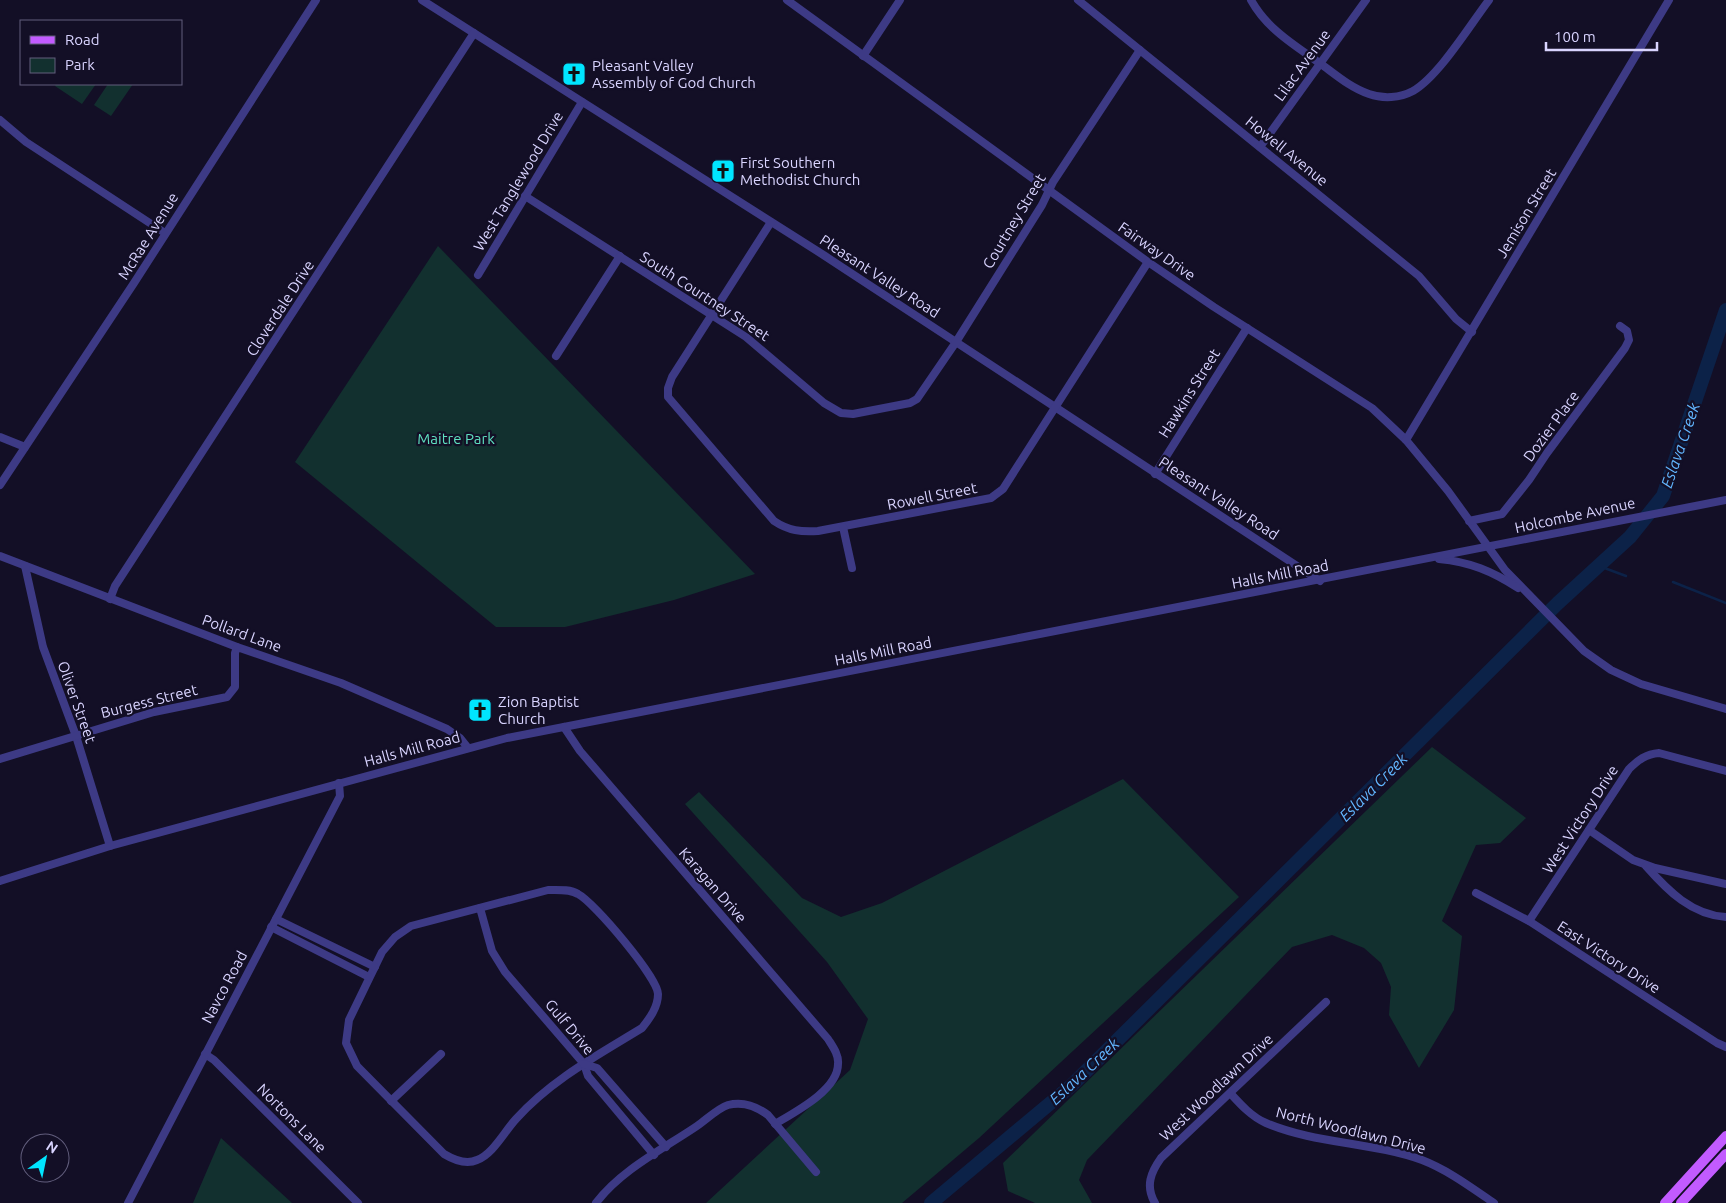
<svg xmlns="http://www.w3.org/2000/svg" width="1726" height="1203" viewBox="0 0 1726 1203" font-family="Ubuntu,sans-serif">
<rect width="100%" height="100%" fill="#130f26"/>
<!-- green -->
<g fill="#12302f">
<path d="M56,84H96L82,104L55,86Z"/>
<path d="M108,84H133L111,116L94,105Z"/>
<path d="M438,246L755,574L674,600L565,627H496L295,462Z"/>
<path d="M1432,747L1526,818L1500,843L1476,845L1442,921L1462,936L1454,1010L1419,1068L1389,1015L1391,987L1381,963L1364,948L1332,935L1292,947L1087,1160L1079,1180L1092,1203H1035L1008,1191L1003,1163Z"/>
<path d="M1123,779L1239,897L979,1138L902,1203H706L850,1070L868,1019L827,962L685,804L699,792L802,898L841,917L882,903Z"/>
<path d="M221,1138L292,1203H193Z"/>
</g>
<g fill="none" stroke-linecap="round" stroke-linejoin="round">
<!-- stream -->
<g stroke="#0c2248" stroke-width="2.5">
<path d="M1599,566L1626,576"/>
<path d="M1673,582L1726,603"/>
</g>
<!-- river -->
<path stroke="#0c2248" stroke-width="14" d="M931,1203L1072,1085L1558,603L1630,537L1663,496L1726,310"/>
<!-- minor -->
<g stroke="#3d3a85" stroke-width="8">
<path d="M422,0L825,256L1320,581"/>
<path d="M787,0L1148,262L1214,307L1372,408L1406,440L1448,491L1505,570L1584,651L1611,670L1641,684L1726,709"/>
<path d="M1078,0L1419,276L1456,319L1472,332"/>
<path d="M1251,0C1267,29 1294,45 1321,64C1336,75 1351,88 1369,94C1383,99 1400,98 1413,91C1439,76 1470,25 1489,0"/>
<path d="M863,56L900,0"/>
<path d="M0,120L26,142L165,233"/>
<path d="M1260,147L1366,0"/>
<path d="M525,196L746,337L824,403L841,413L853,414L910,403L917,399L956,342L1042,205L1053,182L1140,50"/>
<path d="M771,222L672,377L668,388V397L774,521C789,531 801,532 818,531L991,498L1003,489L1148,262"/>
<path d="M478,275L582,102"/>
<path d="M556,356L620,256"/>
<path d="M0,437L25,447"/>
<path d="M1406,440L1669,0"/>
<path d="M1155,474L1247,328"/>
<path d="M0,485L134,283L316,0"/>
<path d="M1469,521L1502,514L1529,480L1547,453L1625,348L1629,340L1627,331L1620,326"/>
<path d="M843,527L852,568"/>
<path d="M0,556L237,647L341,683L447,729L460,738L468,748"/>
<path d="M1439,559C1470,562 1492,571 1518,588"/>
<path d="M25,566L43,647L76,736L110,846"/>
<path d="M110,599L115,586L474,33"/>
<path d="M564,727L580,751L828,1039C833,1047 839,1055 838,1064C838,1090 795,1112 775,1124"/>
<path d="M0,759L154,712L227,697L235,687V653L237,647"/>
<path d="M1589,830L1633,860L1655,868L1726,884"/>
<path d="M1646,866C1668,891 1692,915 1726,917"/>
<path d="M0,881L110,846L507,738L1726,500"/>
<path d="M548,890C558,890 570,889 578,894C594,902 658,978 658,994C658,1007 650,1018 642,1028C598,1055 551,1080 516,1119C504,1132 493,1154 477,1160C466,1165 454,1160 444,1154L357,1066L346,1043L349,1020L382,952L395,937L411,926Z"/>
<path d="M1476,893L1529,921L1717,1043L1726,1047"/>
<path d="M480,908L492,951L505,972L584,1064L588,1076L654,1155"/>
<path d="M276,919L375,967"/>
<path d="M1529,921L1629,769C1638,760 1646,754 1659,753L1726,771"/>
<path d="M271,927L369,977"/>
<path d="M205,1054L214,1060L358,1203"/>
<path d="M584,1064L597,1068L666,1147"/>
<path d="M1231,1094C1241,1105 1252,1117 1266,1123C1315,1144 1372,1142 1422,1160C1448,1170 1472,1188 1494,1203"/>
<path d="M391,1101L441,1054"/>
<path d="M128,1203L340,796L339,783"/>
<path d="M596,1203C621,1170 663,1149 697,1126C706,1120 718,1108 728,1105C743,1101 756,1106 768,1115L816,1172"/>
<path d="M1155,1203C1145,1186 1151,1172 1161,1158L1326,1002"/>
</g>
<!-- major -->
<g stroke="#c25bff" stroke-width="10">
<path d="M1665,1203L1726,1136"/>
<path d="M1681,1203L1726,1154"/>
</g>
</g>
<!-- icons -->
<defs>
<g id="church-square" transform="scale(1.25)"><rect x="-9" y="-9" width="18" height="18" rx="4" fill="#00e5ff" stroke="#130f26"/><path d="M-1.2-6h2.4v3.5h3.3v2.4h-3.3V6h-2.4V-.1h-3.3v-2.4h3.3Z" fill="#111"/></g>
</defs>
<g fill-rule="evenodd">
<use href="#church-square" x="574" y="74"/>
<use href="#church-square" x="723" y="171"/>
<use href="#church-square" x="480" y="710"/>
</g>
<g text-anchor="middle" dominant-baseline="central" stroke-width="4.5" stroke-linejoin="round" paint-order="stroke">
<!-- poi labels -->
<g font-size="15" fill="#d9d4ff" stroke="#130f26" text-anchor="start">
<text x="592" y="65">Pleasant Valley<tspan x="592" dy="17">Assembly of God Church</tspan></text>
<text x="740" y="162">First Southern<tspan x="740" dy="17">Methodist Church</tspan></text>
<text x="498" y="701">Zion Baptist<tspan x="498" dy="17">Church</tspan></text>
</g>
<!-- street labels -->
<g font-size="15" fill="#d9d4ff" stroke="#130f26">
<text transform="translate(1302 65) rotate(-54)">Lilac Avenue</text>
<text transform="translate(1287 151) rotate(39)">Howell Avenue</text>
<text transform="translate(518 181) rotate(-59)">West Tanglewood Drive</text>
<text transform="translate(1526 213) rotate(-59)">Jemison Street</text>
<text transform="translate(1014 221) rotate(-59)">Courtney Street</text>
<text transform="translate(148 236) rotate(-58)">McRae Avenue</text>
<text transform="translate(1157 251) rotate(35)">Fairway Drive</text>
<text transform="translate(880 276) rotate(33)">Pleasant Valley Road</text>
<text transform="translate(705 296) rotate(33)">South Courtney Street</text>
<text transform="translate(280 308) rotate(-57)">Cloverdale Drive</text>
<text transform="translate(1189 393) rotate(-58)">Hawkins Street</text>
<text transform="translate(1551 426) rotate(-54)">Dozier Place</text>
<text transform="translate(932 496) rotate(-11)">Rowell Street</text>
<text transform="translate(1219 498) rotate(33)">Pleasant Valley Road</text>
<text transform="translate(1575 515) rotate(-12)">Holcombe Avenue</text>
<text transform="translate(1280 574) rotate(-11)">Halls Mill Road</text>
<text transform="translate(242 633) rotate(20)">Pollard Lane</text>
<text transform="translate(883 651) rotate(-11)">Halls Mill Road</text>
<text transform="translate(149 701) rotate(-14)">Burgess Street</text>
<text transform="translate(77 702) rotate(70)">Oliver Street</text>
<text transform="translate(412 749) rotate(-15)">Halls Mill Road</text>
<text transform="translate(1580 819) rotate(-57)">West Victory Drive</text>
<text transform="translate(713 885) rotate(49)">Karagan Drive</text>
<text transform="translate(1609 957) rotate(33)">East Victory Drive</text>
<text transform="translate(224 987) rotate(-62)">Navco Road</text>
<text transform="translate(570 1027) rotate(50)">Gulf Drive</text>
<text transform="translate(1216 1087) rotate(-43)">West Woodlawn Drive</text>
<text transform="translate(292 1118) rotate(45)">Nortons Lane</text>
<text transform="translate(1351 1130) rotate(14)">North Woodlawn Drive</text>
</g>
<!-- park labels -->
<g font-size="15" fill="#5fe0c0" stroke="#130f26">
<text x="456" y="438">Maitre Park</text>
</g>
<!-- water labels -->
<g font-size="16" font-style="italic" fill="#62b6ff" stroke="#130f26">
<text transform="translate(1680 445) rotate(-71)">Eslava Creek</text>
<text transform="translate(1373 787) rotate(-45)">Eslava Creek</text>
<text transform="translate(1084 1071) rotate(-43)">Eslava Creek</text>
</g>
</g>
<!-- legend -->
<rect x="20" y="20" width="162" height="65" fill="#130f26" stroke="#625e7d"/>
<rect x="30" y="36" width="25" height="8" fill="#c25bff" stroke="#625e7d"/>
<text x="65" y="45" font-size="15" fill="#d9d4ff">Road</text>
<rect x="30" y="58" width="25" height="15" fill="#12302f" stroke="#625e7d"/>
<text x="65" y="70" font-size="15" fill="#d9d4ff">Park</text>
<!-- north arrow -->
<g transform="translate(45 1158) rotate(33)"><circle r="24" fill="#130f26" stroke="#625e7d"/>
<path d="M0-4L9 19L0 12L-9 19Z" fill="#00e5ff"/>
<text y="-8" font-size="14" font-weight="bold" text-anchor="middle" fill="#d9d4ff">N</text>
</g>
<!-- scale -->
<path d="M1546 42v8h111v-8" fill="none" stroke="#d9d4ff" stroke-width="2.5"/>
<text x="1554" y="42" font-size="15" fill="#d9d4ff" stroke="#130f26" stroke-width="4" paint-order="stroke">100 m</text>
</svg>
